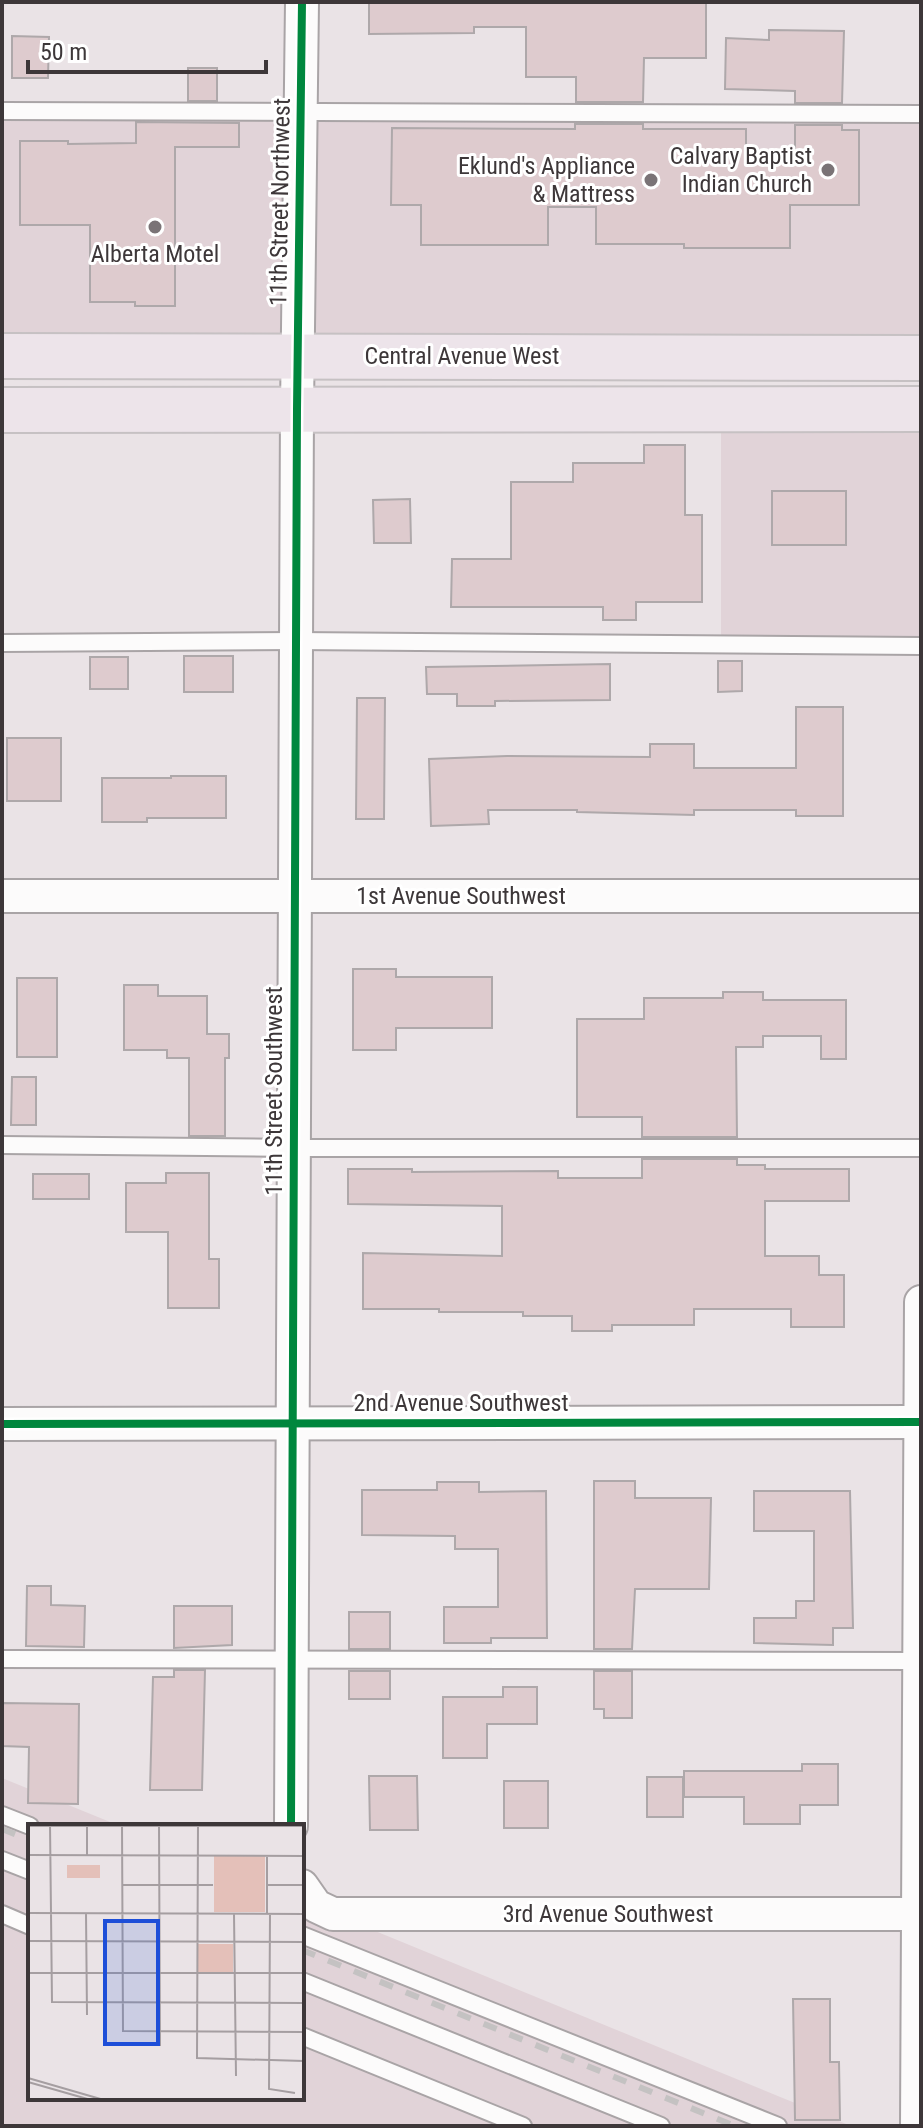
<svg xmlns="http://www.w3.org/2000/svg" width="923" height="2128" viewBox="0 0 923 2128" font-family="'Roboto Condensed',sans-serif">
<rect width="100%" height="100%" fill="#eae3e6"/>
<!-- built -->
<g fill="#e1d3d8">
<path d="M2,111L921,114V358L2,356Z"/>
<path d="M721,408L921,409V646L721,645Z"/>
<path d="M2,1778L120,1826H30V2098H302V1901L851,2126H2Z"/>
</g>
<!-- building -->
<g fill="#decbce" stroke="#aea8aa" stroke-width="2">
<path d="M369,2H706V58H644L643,102H576V77H526V27H474V33L369,34Z"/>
<path d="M769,30L844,31L842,103H795V91L725,89L726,38L769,40Z"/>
<path d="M12,36L49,37L48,78H12Z"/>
<rect x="188" y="68" width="29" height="33"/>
<path d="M136,122L239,123V147H175V306H135V302H90V225H20V141H68V144L136,143Z"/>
<path d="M575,124H643V129H746V150H795V125H842V130H859V205H790V248H684V244H596V207H548V245H421V205H391L392,128L575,129Z"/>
<path d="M644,445H685V515H702V602H636V620H603V607H451L452,559H511V482H573V463H644Z"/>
<rect x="772" y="491" width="74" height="54"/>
<path d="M410,499L411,543H374L373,500Z"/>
<rect x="184" y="656" width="49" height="36"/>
<rect x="90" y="657" width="38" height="32"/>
<path d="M718,661H742V691L718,692Z"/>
<path d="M610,664V700L495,701V706H457V694H427L426,667Z"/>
<path d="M357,698H385L384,819H356Z"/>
<path d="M796,707H843V816H796V810H694V815L577,812V810H488L489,824L431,826L429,759L507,756L650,757V744H694V768H796Z"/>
<rect x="7" y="738" width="54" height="63"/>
<path d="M171,776H226V818H147V822H102V778H171Z"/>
<path d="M353,969H396V977H492V1028H396V1050H353Z"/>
<rect x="17" y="978" width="40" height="79"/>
<path d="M124,985H158V996H207V1034H229V1058H225V1136H189V1058H167V1050H124Z"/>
<path d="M723,992H763V1000H846V1059H821V1036H763V1047H736L737,1137H642V1117H577V1019H644V998H723Z"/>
<path d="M12,1077H36V1125H11Z"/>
<path d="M642,1159H737V1165H765V1169H849V1201H765V1256H819V1275H844V1327H791V1309H694V1325H612V1331H572V1316H523V1312H439V1309H363V1253L502,1256V1206L348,1204V1169H412V1172L558,1171V1178H642Z"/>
<path d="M166,1173H209V1259H219V1308H168V1232H126V1183H166Z"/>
<rect x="33" y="1174" width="56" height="25"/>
<path d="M594,1481H635V1498H711L709,1589H635L632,1649H594Z"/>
<path d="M437,1482H479V1492L546,1491L547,1638H491V1643H444V1607H498V1549H455V1536L362,1535V1490H437Z"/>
<path d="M754,1491H850L853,1628H833V1645L754,1643V1618H796V1601H814V1531H754Z"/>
<path d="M27,1586H51V1605L85,1606L84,1647L26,1646Z"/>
<path d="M174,1606H232V1645L174,1648Z"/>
<rect x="349" y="1612" width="41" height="37"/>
<path d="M174,1670H205L202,1790H150L153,1677H174Z"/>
<rect x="349" y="1671" width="41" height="28"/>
<path d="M594,1671H632V1718H604V1709H594Z"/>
<path d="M503,1687H537V1724H487V1758H443V1697H503Z"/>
<path d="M2,1703L79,1704L78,1804L28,1803L29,1747L2,1746Z"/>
<path d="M802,1764H838V1805H800V1824H744V1797H684V1771H802Z"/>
<path d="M369,1776H417L418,1830H370Z"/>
<rect x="647" y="1777" width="36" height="40"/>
<rect x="504" y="1781" width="44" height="47"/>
<path d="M793,1999H830V2062H839L840,2120H795Z"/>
</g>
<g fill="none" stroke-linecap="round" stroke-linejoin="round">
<!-- lane casing -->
<g stroke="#a9a4a6" stroke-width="20">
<g id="lane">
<path d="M2,111L921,114"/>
<path d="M2,643L296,641L921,646"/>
<path d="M2,1145L294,1148H921"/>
<path d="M2,1659L921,1661"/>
<path d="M2,1815L30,1826"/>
<path d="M2,1860L30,1871"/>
<path d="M2,1914L30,1926"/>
<path d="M302,1935L778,2126"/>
<path d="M302,1981L661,2126"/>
<path d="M302,2036L523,2126"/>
</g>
</g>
<!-- street casing -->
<g stroke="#a9a4a6" stroke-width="36">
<g id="street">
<path d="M2,896H921"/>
<path d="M2,1424L921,1422"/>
<path d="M291,1826L297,409L302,2"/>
<path d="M302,1886L316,1906L333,1914H921"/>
<path d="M917,2126L921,1302"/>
</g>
</g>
<!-- highway casing -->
<g stroke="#c6c1c3" stroke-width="48">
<g id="highway">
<path d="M2,356L921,358"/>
<path d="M2,410L921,409"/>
</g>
</g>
<!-- lane -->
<use href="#lane" stroke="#fcfbfb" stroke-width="16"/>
<!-- street -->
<use href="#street" stroke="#fcfbfb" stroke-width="32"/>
<!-- highway -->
<use href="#highway" stroke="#ede4ea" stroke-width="44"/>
<!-- rail -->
<g stroke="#c4c2c2" stroke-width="6" stroke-dasharray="14 14" stroke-linecap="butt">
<path d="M2,1829L30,1840"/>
<path d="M302,1950L735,2126"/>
</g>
<!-- cycleway casing -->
<g stroke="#fff" stroke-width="13">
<g id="cycleway">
<path d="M2,1424L921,1422"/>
<path d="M291,1826L297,409L302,2"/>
</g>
</g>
<!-- cycleway -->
<use href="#cycleway" stroke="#00873e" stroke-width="8"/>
</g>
<!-- markers -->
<g fill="#7a7376" stroke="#fff" stroke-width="3">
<circle cx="828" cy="170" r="8"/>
<circle cx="651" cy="180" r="8"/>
<circle cx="155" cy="227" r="8"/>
</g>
<g text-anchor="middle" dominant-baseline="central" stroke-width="6" stroke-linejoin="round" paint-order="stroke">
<!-- poi labels -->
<g font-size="24" fill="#3d3739" stroke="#fff" text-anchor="end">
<text x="812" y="156">Calvary Baptist<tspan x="812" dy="28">Indian Church</tspan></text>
<text x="635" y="166">Eklund's Appliance<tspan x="635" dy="28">&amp; Mattress</tspan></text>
<text x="155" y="254" text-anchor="middle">Alberta Motel</text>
</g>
<!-- street labels -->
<g font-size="24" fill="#3d3739" stroke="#fff">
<text transform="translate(280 202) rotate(-89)">11th Street Northwest</text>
<text x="462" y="356">Central Avenue West</text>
<text x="461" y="896">1st Avenue Southwest</text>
<text transform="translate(274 1091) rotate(-90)">11th Street Southwest</text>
<text x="461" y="1403">2nd Avenue Southwest</text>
<text x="608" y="1914">3rd Avenue Southwest</text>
</g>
</g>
<!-- overview -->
<g transform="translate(28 1824)">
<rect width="276" height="276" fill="#eae3e6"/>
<path d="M186,32H237V88H186ZM39,41H72V54H39ZM170,120H205V149L170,148Z" fill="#e4c0b9"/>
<path fill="none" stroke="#a59ea1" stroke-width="2" d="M22,0L24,178L276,179M94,0L95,207L276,208M170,0L169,234L276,237M131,1L132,222M0,2H276M0,31L276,32M59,31V0M239,31V90M94,61H185M239,61H276M0,89L276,90M58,89L59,191M206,90L208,252M242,90L241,265L267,269M0,117L276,118M0,149H276M0,254L76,276M0,258L63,276"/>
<path fill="#1d4ed8" fill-opacity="0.15" stroke="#1d4ed8" stroke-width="4" d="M77,97H130V220H77Z"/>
<rect width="276" height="276" fill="none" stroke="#3d3739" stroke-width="4"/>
</g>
<!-- border -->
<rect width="923" height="2128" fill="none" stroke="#3d3739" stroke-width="8"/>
<!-- scale -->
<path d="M28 60v12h238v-12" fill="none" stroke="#3d3739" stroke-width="4"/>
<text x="40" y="60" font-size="24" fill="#3d3739" stroke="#ffffff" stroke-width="6" paint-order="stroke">50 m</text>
</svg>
